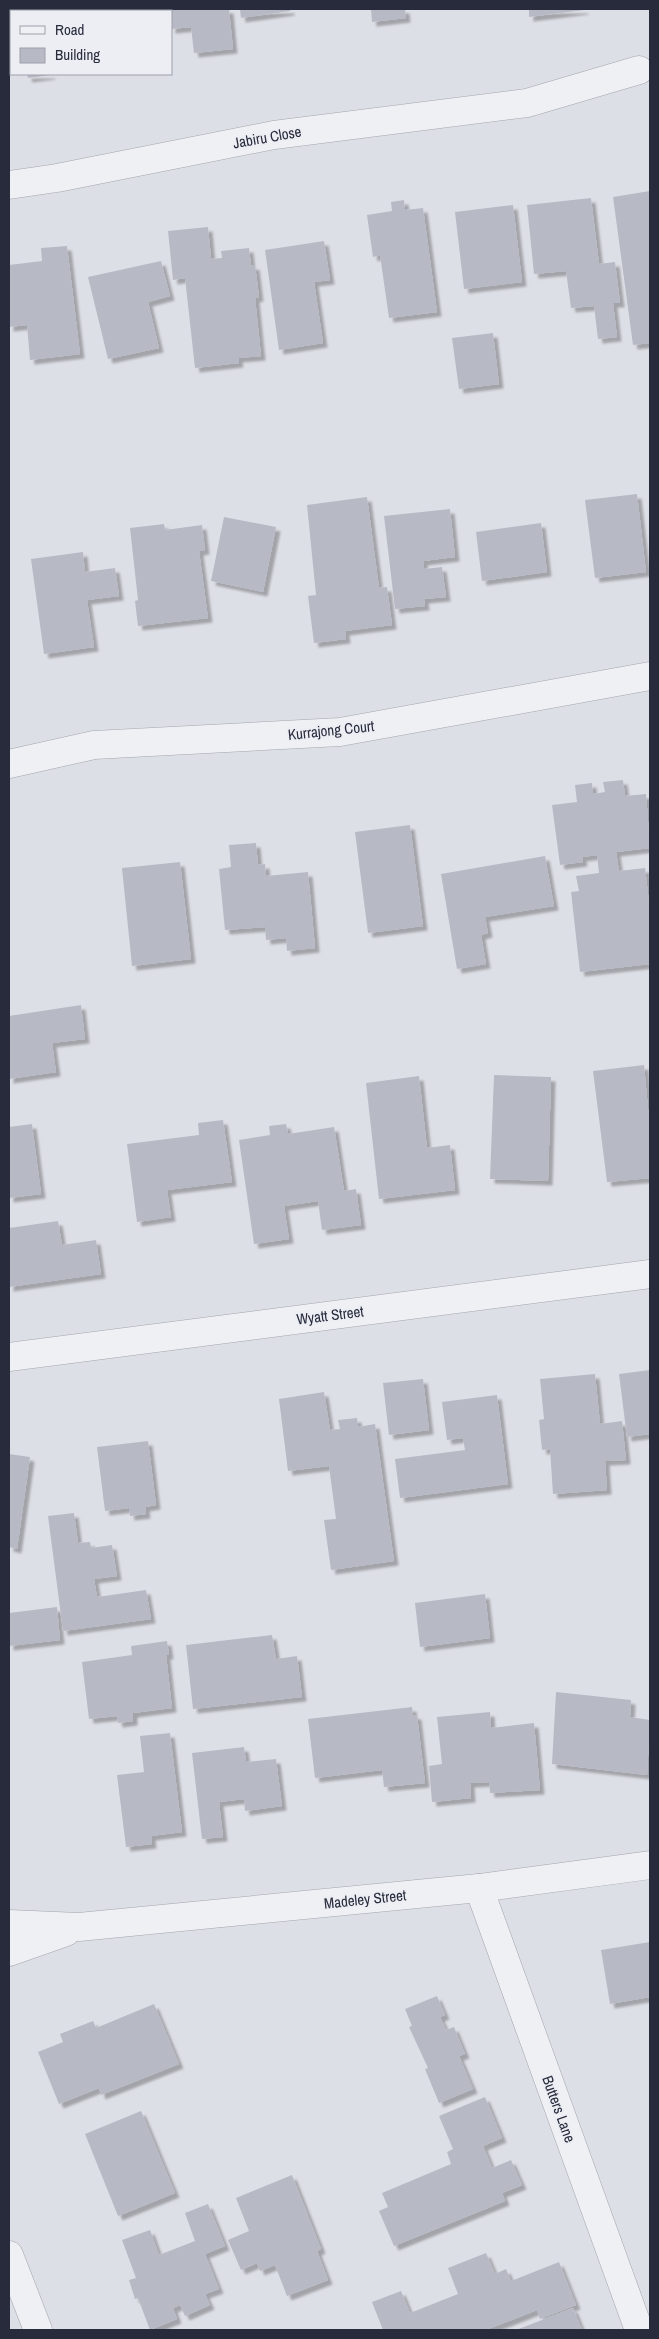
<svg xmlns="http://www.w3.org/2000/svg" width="659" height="2339" viewBox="0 0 659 2339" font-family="'Archivo Narrow',sans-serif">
<defs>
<filter id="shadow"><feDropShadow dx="4.5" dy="4.5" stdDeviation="1" flood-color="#0004"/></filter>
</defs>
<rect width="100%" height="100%" fill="#dddfe6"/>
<!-- building -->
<g fill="#b7bac5" filter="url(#shadow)">
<path d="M9,9H47V11H11V62H9Z"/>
<path d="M58,9H138L139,11H58Z"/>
<path d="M153,9H229L233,49L194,53L191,27L171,29V11H154Z"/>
<path d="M240,9H290V11L241,18Z"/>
<path d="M371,9H405L406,18L372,22Z"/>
<path d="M529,9H584V10L529,17Z"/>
<path d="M27,74H51V75L28,78Z"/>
<path d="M650,191V343L633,345L613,197Z"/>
<path d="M591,198L599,264L615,262L620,303H613L617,337L598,339L594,306L571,308L566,271L534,274L527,205Z"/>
<path d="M404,200L405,210L423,208L437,312L389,318L380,255L373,257L367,215L392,211L391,202Z"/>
<path d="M513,205L522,282L464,289L455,212Z"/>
<path d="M208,227L211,259L222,258L221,251L249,248L251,266L255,265L259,297L255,298L261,356L238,358L239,363L195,368L185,278L173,280L168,231Z"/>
<path d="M324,241L330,280L314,282L323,343L279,350L265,250Z"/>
<path d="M67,246L80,354L30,360L27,325L9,327V265L42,261L41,248Z"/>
<path d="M161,261L170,296L148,302L159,348L108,359L88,277Z"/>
<path d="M493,333L499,384L459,389L452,338Z"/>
<path d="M637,494L646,572L595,578L585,500Z"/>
<path d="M367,497L379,588L387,587L392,625L345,631L346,639L314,643L308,596L316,595L307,505Z"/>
<path d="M450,509L455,557L423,561L424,569L442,567L446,597L424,599L425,606L395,609L384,516Z"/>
<path d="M224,517L276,527L263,592L211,581Z"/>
<path d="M541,523L547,572L482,581L476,532Z"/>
<path d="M164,524L165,530L202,525L205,550L199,551L208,618L138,626L135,601L138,600L130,528Z"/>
<path d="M83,552L85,572L115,568L119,596L87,600L94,647L44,654L31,559Z"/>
<path d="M623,780L625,796L646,794L650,848L616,852L619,871L645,868L650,912V964L580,972L571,892L579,891L576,876L599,873L597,855L582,857L583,862L560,865L552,805L577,802L575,785L592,783L593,794L605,792L603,782Z"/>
<path d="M410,825L423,926L368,933L355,832Z"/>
<path d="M256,843L258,865L265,864L266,876L308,872L315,948L287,951L286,938L266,940L265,927L225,930L219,869L231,867L229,845Z"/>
<path d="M545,856L554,906L485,917L488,933L481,935L486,964L457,969L441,874Z"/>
<path d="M180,862L191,959L132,966L122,868Z"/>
<path d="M81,1005L85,1039L52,1043L56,1072L9,1079V1016Z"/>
<path d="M644,1065L648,1109H650V1161H648L650,1178L607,1182L593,1071Z"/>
<path d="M494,1075L551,1077L548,1181L490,1179Z"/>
<path d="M419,1076L427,1148L450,1145L455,1190L379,1199L366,1083Z"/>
<path d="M223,1120L232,1182L167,1190L171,1217L137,1222L127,1144L199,1135L198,1123Z"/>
<path d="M32,1124L41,1194L9,1198V1127Z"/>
<path d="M286,1124L288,1134L334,1127L344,1191L356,1189L361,1225L322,1230L318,1201L284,1206L289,1239L254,1244L239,1140L270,1135L269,1126Z"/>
<path d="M58,1221L62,1245L96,1240L101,1274L9,1287V1228Z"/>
<path d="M650,1370V1434L627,1437L619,1374Z"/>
<path d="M595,1374L600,1424L622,1421L626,1460L605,1461L607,1490L553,1494L550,1449L542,1450L539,1420L544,1419L540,1379Z"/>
<path d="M423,1379L429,1430L389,1435L383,1383Z"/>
<path d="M324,1392L330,1430L340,1429L338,1420L357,1418L358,1427L375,1424L394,1561L331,1570L324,1520L336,1519L329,1466L288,1471L279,1399Z"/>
<path d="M497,1395L508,1484L400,1498L395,1459L465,1450L463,1438L447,1440L442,1402Z"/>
<path d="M148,1441L156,1505L145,1507L146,1514L130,1516L129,1508L105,1511L97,1447Z"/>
<path d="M9,1454L30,1457L17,1549L9,1547Z"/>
<path d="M74,1513L78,1543L90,1542L91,1548L112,1545L117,1576L94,1579L97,1597L146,1590L151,1619L63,1631L48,1516Z"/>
<path d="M485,1594L490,1638L420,1647L415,1603Z"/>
<path d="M57,1607L60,1640L9,1646V1613Z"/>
<path d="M272,1635L276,1659L297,1656L302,1697L193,1709L186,1645Z"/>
<path d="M167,1641L169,1655H166L172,1708L133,1713V1721L118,1723L117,1716L89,1719L82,1662L132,1655L131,1646Z"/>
<path d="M556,1692L631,1700L630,1717L650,1720L647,1775L552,1764Z"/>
<path d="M412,1707L413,1715H417L425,1783L384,1787L382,1770L315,1778L308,1719Z"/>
<path d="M490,1712L491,1728L534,1723L540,1790L490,1793L489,1782L470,1783L471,1798L432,1802L429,1766L442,1764L437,1717Z"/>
<path d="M170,1733L182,1832L151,1836L152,1844L126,1847L117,1775L144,1772L140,1736Z"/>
<path d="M244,1747L246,1762L276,1759L282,1806L245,1811L244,1799L219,1802L223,1837L202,1839L192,1753Z"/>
<path d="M650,1942V1997L610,2004L601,1950Z"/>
<path d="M437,1996L445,2015L440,2017L446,2030L454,2027L465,2054L459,2056L473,2089L439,2103L425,2069L428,2068L409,2027L412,2026L405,2009Z"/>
<path d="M154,2004L179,2064L101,2095L99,2088L59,2104L38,2052L63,2042L60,2034L93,2021L96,2028Z"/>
<path d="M485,2097L502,2138L483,2146L492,2168L511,2160L522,2185L502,2193L505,2201L394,2246L379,2211L388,2207L382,2193L451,2164L447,2152L453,2149L439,2116Z"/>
<path d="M141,2111L175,2193L118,2216L85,2134Z"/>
<path d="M292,2175L321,2249L317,2251L328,2280L287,2296L275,2265L260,2271L257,2263L241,2270L228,2240L249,2231L236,2198Z"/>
<path d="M208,2204L225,2246L205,2254L219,2289L205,2294L210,2305L185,2316L180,2305L173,2308L177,2319L150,2330L138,2298L135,2299L129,2280L136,2278L122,2240L150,2230L159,2255L195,2241L185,2213Z"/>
<path d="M486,2253L495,2274L506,2269L511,2281L559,2262L576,2305L540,2319L537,2310L486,2330H383L372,2302L401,2291L410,2313L458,2294L448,2268Z"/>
<path d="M573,2308L582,2330H516Z"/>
</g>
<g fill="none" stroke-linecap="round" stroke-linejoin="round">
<!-- minor casing -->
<g stroke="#a3a5af" stroke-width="29">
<g id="minor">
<path d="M9,185L57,178L274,135L527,103L639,70"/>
<path d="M9,764L94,745L340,732L650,676"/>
<path d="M9,1357L650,1274"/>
<path d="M479,1888L639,2330"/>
<path d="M9,1924L79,1927L479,1888L650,1865"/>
<path d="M9,1952L66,1932"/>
<path d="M9,2255L38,2330"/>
</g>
</g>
<!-- minor -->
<use href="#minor" stroke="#eff0f4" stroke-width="28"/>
</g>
<g text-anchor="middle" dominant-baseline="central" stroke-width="4" stroke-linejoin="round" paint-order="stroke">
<!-- street labels -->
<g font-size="15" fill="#272b3b" stroke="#eceef4">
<text transform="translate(267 137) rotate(-10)">Jabiru Close</text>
<text transform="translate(331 730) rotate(-6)">Kurrajong Court</text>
<text transform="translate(330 1315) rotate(-7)">Wyatt Street</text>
<text transform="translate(365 1899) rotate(-6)">Madeley Street</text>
<text transform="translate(559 2109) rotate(70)">Butters Lane</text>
</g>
</g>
<!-- border -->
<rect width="659" height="2339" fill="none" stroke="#272b3b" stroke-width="20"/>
<!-- legend -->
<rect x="10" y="10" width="162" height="65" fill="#eceef4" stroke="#9da0aa"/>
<rect x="20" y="26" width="25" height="8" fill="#eff0f4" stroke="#9da0aa"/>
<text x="55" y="35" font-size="15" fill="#272b3b">Road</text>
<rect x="20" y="48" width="25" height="15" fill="#b7bac5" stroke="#9da0aa"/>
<text x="55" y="60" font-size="15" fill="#272b3b">Building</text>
</svg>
